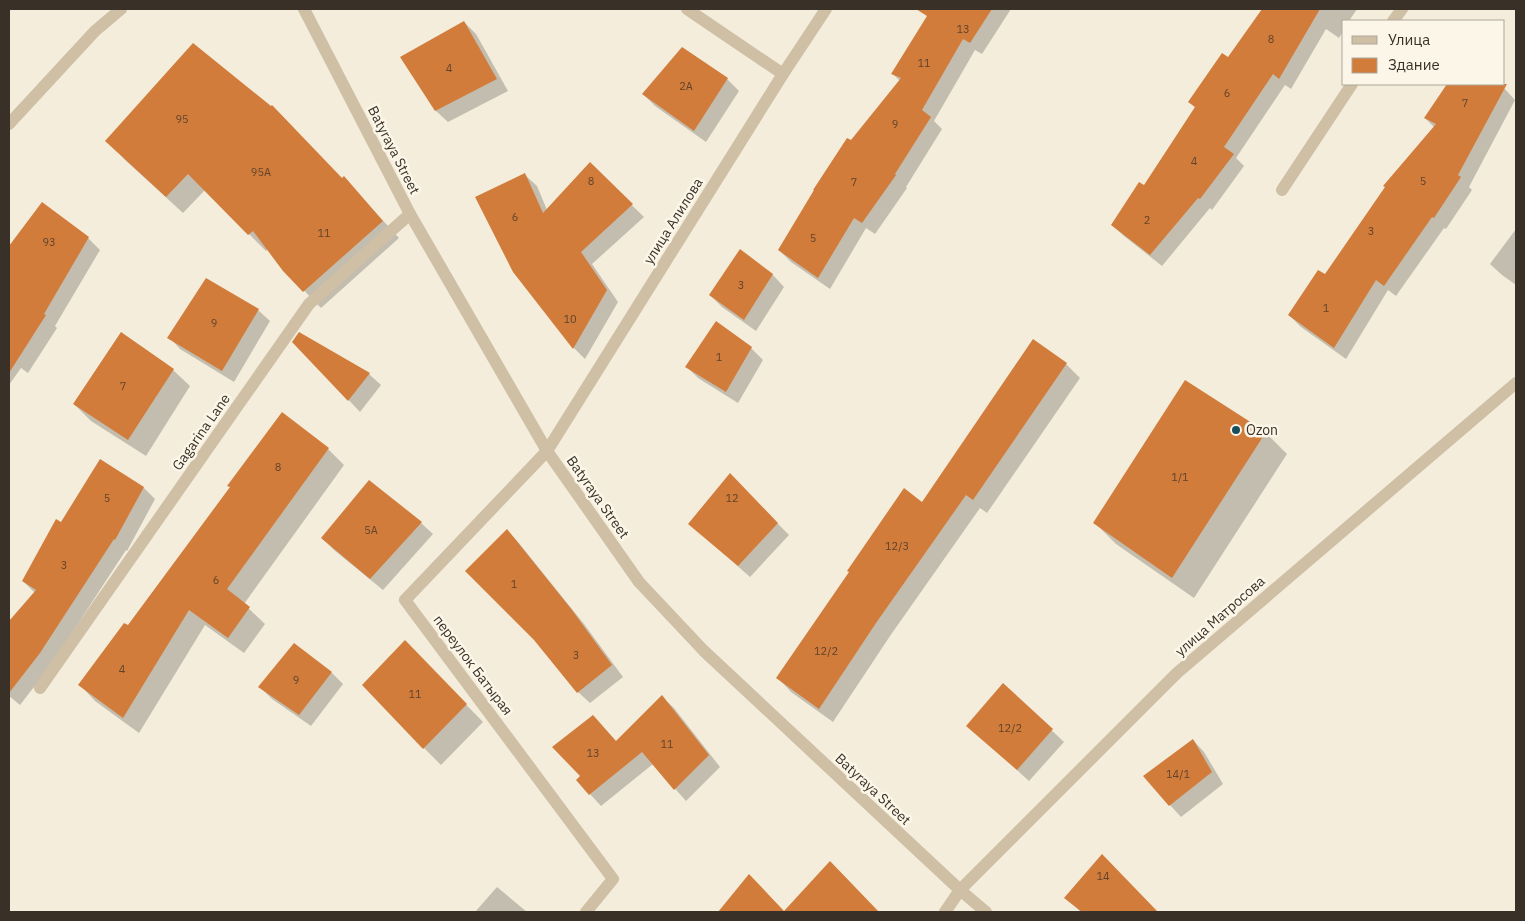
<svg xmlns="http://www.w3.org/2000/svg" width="1525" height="921" viewBox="0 0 1525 921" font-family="'IBM Plex Sans',sans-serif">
<rect width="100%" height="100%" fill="#f4eddb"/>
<!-- shadow -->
<g fill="#0003">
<path d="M932,9H1011L982,54L975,50L934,121L942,129L906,187L907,188L875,234L866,228L830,289L791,262L779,250L851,142L900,81L893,74Z"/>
<path d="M1264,9H1357L1349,21H1344V30L1339,38L1326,29L1291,89L1285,85L1236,158L1244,166L1212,210L1210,208L1162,266L1124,236L1112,225L1144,187L1196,108L1189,101L1229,59Z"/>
<path d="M464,22L476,34L508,91L448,122L436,111L402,57Z"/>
<path d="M683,48L727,79L739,91L706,142L655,106L643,94Z"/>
<path d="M1448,84H1494L1504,88L1515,100L1469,187L1472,190L1446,229L1444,228L1396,296L1388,290L1346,359L1301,327L1289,315L1325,276L1435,128L1425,118Z"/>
<path d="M123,158L343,179L344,178L399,238L321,308L284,270L268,249L266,251L205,190L183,213Z"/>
<path d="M590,164L644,217L592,264L618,302L585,359L574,348L514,271L525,175L537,186L547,210Z"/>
<path d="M42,204L88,238L100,250L55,326L57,328L28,373L21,368L9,385V248Z"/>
<path d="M1516,229V285L1502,275L1490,264Z"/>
<path d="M740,251L773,275L784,287L756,331L722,307L710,295Z"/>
<path d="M206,280L258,310L270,321L234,382L180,349L169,337Z"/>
<path d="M294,342L369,374L381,385L360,412Z"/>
<path d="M751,348L763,360L738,403L698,378L687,367Z"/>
<path d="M1066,364L1080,378L987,513L980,508L890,636L833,722L791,692L778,678L850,572Z"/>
<path d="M173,370L190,386L146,456L91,421L74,404Z"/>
<path d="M1186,381L1266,433L1287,454L1194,598L1116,544L1095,523Z"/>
<path d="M328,449L344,465L244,604L265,624L244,653L205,625L139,733L95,701L80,685L128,627Z"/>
<path d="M100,461L144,488L155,499L127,551L126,550L51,665L20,705L9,696V623L35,593L23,581L62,524Z"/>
<path d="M730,475L789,535L750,577L690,524Z"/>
<path d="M421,523L433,534L383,590L334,550L322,538Z"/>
<path d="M507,530L518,542L584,624L623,677L590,703L578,692Z"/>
<path d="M405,642L483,722L441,765L424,748Z"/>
<path d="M332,673L343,684L311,726L272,699L260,687Z"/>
<path d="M1004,685L1064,742L1029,781L968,726Z"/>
<path d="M662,697L674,708L720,767L686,801L653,764L601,806L590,794L582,776Z"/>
<path d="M1193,740L1204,752L1223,784L1181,817L1170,805Z"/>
<path d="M1102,856L1157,912H1081L1066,898Z"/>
<path d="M842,874L878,912H805L794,901Z"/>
<path d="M497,887L527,912H475Z"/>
<path d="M761,887L784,912H729L724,907Z"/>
</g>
<!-- building -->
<g fill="#d27c3b">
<path d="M916,9H992L970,43L963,39L922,110L931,117L895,174L896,175L862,223L854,218L818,278L778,250L814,190H813L847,138L851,140L901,78L891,74L927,16Z"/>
<path d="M1262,9H1320L1279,79L1273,74L1224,147L1234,154L1200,199L1198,198L1150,255L1111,225L1139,182L1144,185L1195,107L1188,102L1222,53L1228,57Z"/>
<path d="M464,21L497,79L435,111L400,57Z"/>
<path d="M193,43L271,106L272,105L342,178L344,176L383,221L303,292L283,271L253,231L248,235L188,174L166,197L105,141Z"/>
<path d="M682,47L728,78L694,131L642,94Z"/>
<path d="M1447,84H1507L1458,175L1461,177L1434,218L1432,217L1384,286L1376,280L1334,348L1288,315L1318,270L1325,274L1385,187L1383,186L1436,124L1424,118Z"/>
<path d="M590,162L633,204L581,252L607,290L573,349L513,272L475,197L525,173L543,213Z"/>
<path d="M42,202L89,237L44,314L46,315L9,373V246Z"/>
<path d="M740,249L773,274L744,320L709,295Z"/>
<path d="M206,278L259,309L222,371L167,338Z"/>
<path d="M716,321L752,347L726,392L685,367Z"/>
<path d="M121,332L174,369L128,440L73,404Z"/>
<path d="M299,332L370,373L348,401L292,342Z"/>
<path d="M1033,339L1067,363L973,500L966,495L876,623L819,709L776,678L849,572L847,571L904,488L922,502Z"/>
<path d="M1185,380L1266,432L1172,578L1093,523Z"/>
<path d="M282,412L329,448L227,589L250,607L228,638L189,610L123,718L78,685L124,623L128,625L230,487L227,486Z"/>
<path d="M100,459L144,487L115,540L114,539L40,653L9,693V621L36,590L22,581L56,519L61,522Z"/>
<path d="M730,473L778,523L738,566L688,524Z"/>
<path d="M369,480L422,522L370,579L321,538Z"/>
<path d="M507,529L572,610L612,665L577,693L534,640L465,571Z"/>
<path d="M405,640L467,704L423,749L362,685Z"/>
<path d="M294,643L332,672L299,715L258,687Z"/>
<path d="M1003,683L1053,729L1017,770L966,726Z"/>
<path d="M662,695L709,755L674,790L642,752L589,795L576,780L580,776L552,747L593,715L616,741Z"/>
<path d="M1193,739L1212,772L1169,806L1143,776Z"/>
<path d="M1102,854L1158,912H1082L1064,898Z"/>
<path d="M830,861L879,912H718L749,874L784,911Z"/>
</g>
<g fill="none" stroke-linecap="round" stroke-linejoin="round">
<!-- street -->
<g stroke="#cebfa5" stroke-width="12">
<path d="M304,9L410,214L547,451L639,582L704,651L960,890L986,912"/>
<path d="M687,9L783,74"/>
<path d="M1393,21L1402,9"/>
<path d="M9,124L95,31L121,9"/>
<path d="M1282,190L1352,84"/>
<path d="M40,688L309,304L410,214"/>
<path d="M586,912L613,879L405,600L547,451L783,74L826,9"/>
<path d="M945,912L960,890L1177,673L1516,383"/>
</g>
</g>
<!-- markers -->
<circle fill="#184d5f" stroke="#fbf6e8" stroke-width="2" cx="1236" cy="430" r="5"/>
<g text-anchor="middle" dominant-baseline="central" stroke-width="5" stroke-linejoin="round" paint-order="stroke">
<!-- number labels -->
<g font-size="11" fill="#5f432c">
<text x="963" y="29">13</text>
<text x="1271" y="39">8</text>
<text x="924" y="63">11</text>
<text x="449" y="68">4</text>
<text x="686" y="86">2А</text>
<text x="1227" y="93">6</text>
<text x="1465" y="103">7</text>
<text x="182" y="119">95</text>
<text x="895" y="124">9</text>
<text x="1194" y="161">4</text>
<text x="261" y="172">95А</text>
<text x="591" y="181">8</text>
<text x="1423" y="181">5</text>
<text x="854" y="182">7</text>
<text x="515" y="217">6</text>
<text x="1147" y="220">2</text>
<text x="1371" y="231">3</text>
<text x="324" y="233">11</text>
<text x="813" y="238">5</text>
<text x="49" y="242">93</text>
<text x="741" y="285">3</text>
<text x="1326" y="308">1</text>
<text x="570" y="319">10</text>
<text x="214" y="323">9</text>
<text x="719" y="357">1</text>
<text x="123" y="386">7</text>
<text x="278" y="467">8</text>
<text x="1180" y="477">1/1</text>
<text x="107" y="498">5</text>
<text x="732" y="498">12</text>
<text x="371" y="530">5А</text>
<text x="897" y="546">12/3</text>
<text x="64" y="565">3</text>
<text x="216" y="580">6</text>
<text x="514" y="584">1</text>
<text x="826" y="651">12/2</text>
<text x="576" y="655">3</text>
<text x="122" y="669">4</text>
<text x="296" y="680">9</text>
<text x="415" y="694">11</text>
<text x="1010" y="728">12/2</text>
<text x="667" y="744">11</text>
<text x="593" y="753">13</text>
<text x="1178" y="774">14/1</text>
<text x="1103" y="876">14</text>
</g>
<!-- street labels -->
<g font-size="14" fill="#393027" stroke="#fbf6e8">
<text transform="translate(394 150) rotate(63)">Batyraya Street</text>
<text transform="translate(673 221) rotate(-58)">улица Алилова</text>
<text transform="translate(201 432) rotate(-55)">Gagarina Lane</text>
<text transform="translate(598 497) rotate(55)">Batyraya Street</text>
<text transform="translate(1220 616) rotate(-41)">улица Матросова</text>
<text transform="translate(473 665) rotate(53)">переулок Батырая</text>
<text transform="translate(873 789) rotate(43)">Batyraya Street</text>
</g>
<!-- poi labels -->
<g font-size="14" fill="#393027" stroke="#fbf6e8" text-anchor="start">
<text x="1246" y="430">Ozon</text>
</g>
</g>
<!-- border -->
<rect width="1525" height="921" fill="none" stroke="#393027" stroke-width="20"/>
<!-- legend -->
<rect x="1342" y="20" width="162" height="65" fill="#fbf6e8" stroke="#ada79b"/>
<rect x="1352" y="36" width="25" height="8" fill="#cebfa5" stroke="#ada79b"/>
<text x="1388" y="45" font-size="15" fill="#393027">Улица</text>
<rect x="1352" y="58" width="25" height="15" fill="#d27c3b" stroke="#ada79b"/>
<text x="1388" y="70" font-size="15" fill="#393027">Здание</text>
</svg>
